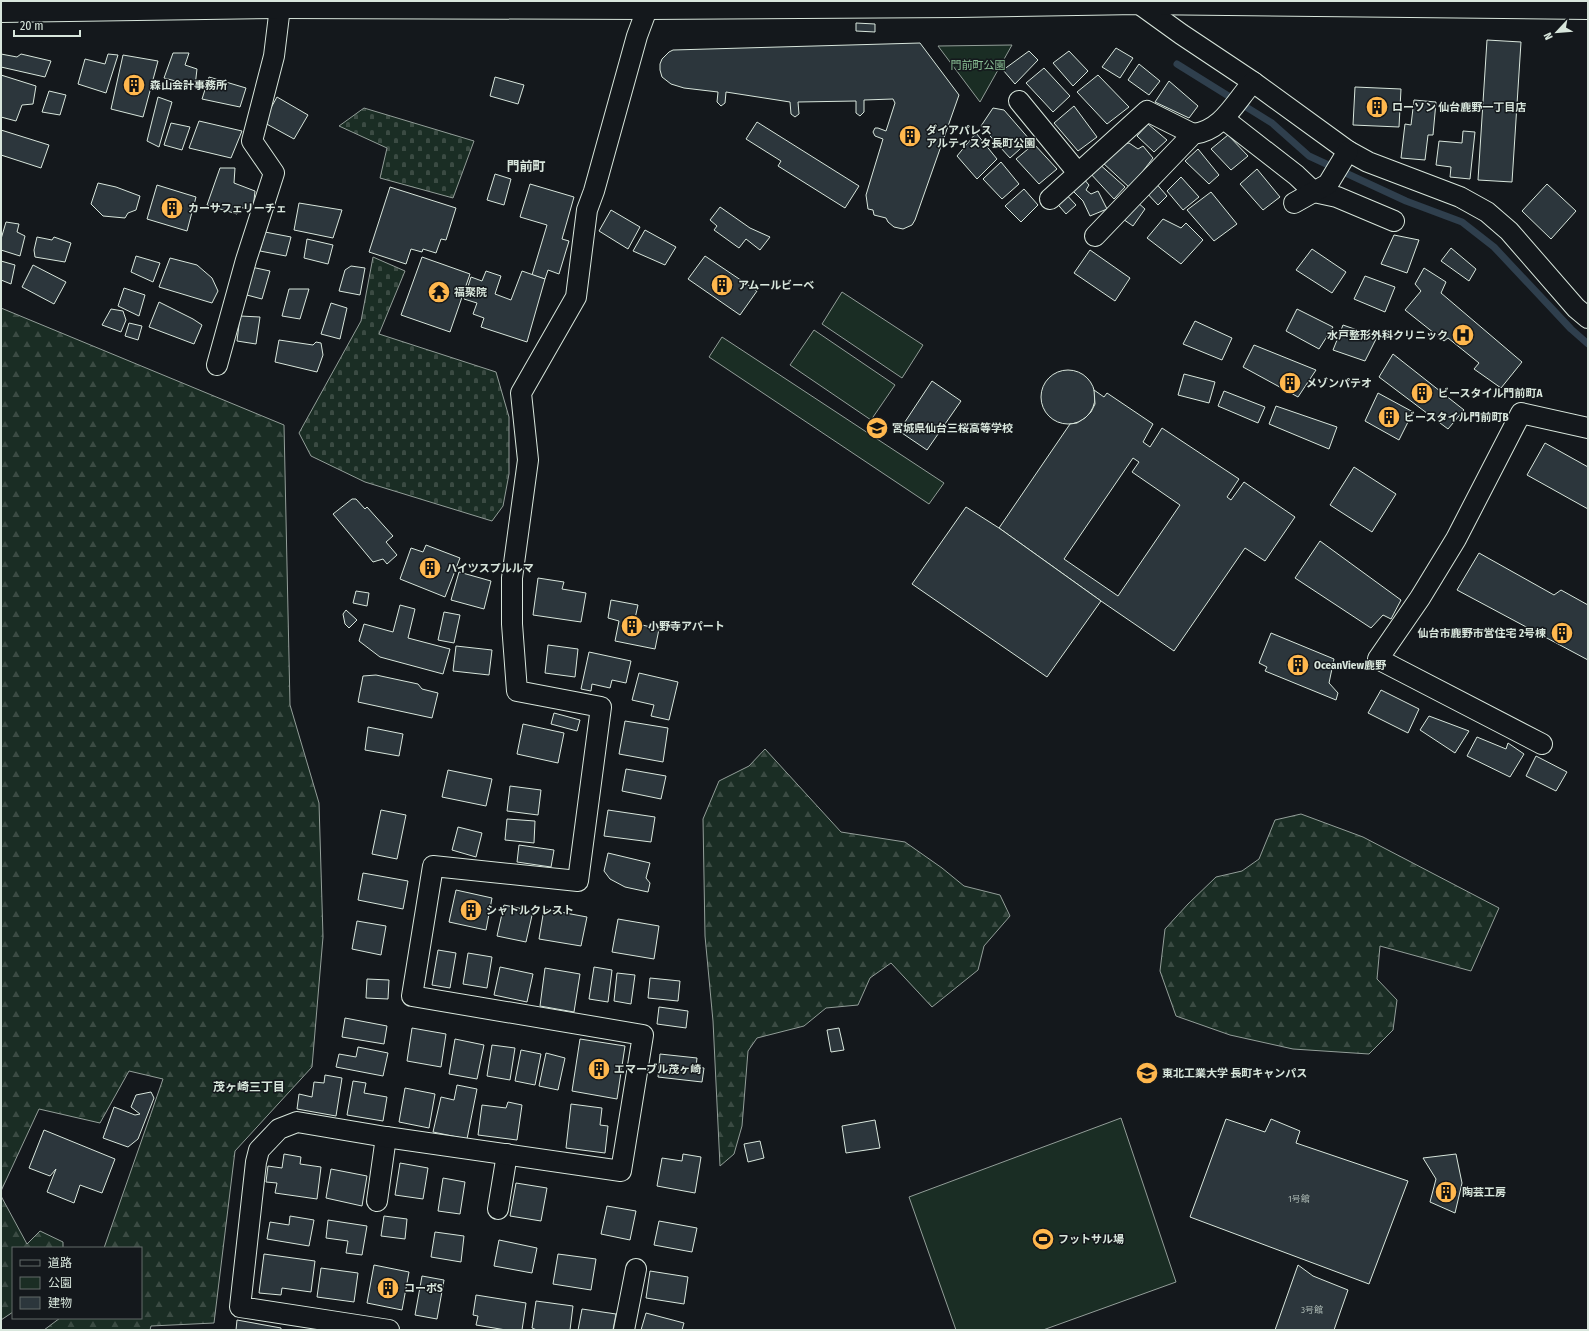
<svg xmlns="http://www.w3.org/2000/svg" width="1589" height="1331" viewBox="0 0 1589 1331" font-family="'Fira Sans Condensed','Noto Sans JP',sans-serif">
<defs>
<pattern id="forest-firs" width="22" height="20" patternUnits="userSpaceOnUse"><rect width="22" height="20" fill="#1a2d24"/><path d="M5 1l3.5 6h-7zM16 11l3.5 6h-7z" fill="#3b4b43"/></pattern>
<pattern id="cemetery-stones" width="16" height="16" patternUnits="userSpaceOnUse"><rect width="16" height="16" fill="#1a2d24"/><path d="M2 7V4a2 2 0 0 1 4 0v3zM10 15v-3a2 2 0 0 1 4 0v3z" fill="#3b4b43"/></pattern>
</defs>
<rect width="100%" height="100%" fill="#14181c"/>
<!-- forest -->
<g fill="url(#forest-firs)" stroke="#939e99">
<path d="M1,308L284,425L290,705L319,803L323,937L312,1067L235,1151L214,1323L151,1326L150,1330H44L60,1318H141V1248H104L163,1079L129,1071L100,1123L39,1109L1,1191Z"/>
<path d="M765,749L841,832L905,842L942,868L964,886L1000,895L1010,916L984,946L978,970L932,1007L891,963L870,978L858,1005L826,1008L804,1026L757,1038L748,1051L742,1126L734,1154L720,1166L713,1021L705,936L703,819L719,781L749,766Z"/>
<path d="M1301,814L1363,837L1499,908L1471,971L1380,946L1377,979L1397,1000L1393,1030L1369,1054L1293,1049L1230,1035L1176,1016L1160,971L1165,929L1188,904L1216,877L1242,871L1259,859L1275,820Z"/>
<path d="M1,1196L27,1244L40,1231L63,1242V1248H13V1312L1,1320Z"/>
</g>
<!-- cemetery -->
<g fill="url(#cemetery-stones)" stroke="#939e99">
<path d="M364,108L474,141L453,198L380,178L387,148L339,126Z"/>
<path d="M373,257L405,271L379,334L496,372L509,417V474L503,506L492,521L365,482L311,456L299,433L361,321Z"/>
</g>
<!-- park -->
<g fill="#1a2d24" stroke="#939e99">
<path d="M1012,45L980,102L938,46Z"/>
<path d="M842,292L923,345L902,378L822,324Z"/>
<path d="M814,330L895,385L871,420L790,365Z"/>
<path d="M722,337L944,483L929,504L709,357Z"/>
<path d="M1121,1118L1176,1282L1043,1330H956L909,1197Z"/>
</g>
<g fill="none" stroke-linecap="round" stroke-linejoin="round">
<!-- stream -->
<path stroke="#2f3f4d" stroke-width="7" d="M1177,64L1272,123L1309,156L1406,201L1462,222L1494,247L1571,329L1588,344"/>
</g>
<!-- building -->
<g fill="#2c363c" stroke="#d8e6dc" fill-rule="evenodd">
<path d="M856,23L875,24V32L856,31Z"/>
<path d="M1487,40L1521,42L1512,182L1478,180Z"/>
<path d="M920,43L959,95L915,220L912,225L903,229L894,227L888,222L886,218L874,215L873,210L868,209L866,195L883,139L875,136L873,132L875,128H878L886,131L895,103L893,99L864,100V112L860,116L856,113V101L798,102L799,114L795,117L791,114L790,102L726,92L725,103L721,106L717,102L718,92L684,88L671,84L662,77L660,70V64L662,59L669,52L673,50Z"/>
<path d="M1116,48L1133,58L1120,78L1102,67Z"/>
<path d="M1029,51L1038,60L1015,84L1003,70Z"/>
<path d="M1069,51L1088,71L1073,86L1053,63Z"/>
<path d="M173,53H189L185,65L197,69L195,86L164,78Z"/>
<path d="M1,54L17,57L21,54L51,61L45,77L1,67Z"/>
<path d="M108,54L118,55L106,93L78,84L85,59L105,64Z"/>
<path d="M123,55L158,61L143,117L111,109Z"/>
<path d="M1139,64L1160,81L1149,95L1128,80Z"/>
<path d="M1044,68L1070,96L1053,112L1026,83Z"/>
<path d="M1,75L36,86L33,104L22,105L16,121L1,117Z"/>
<path d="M1098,75L1129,107L1107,124L1077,92Z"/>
<path d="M209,77L246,88L240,107L202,99Z"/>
<path d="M495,77L524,85L518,104L490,96Z"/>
<path d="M1169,81L1198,106L1189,118L1155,102Z"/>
<path d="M1355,87L1401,89L1399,127L1353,125Z"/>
<path d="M49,91L66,95L60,115L42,112Z"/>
<path d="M158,97L172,102L159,147L147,141Z"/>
<path d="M277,97L308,115L294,139L263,122Z"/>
<path d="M1414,100L1436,102L1433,135H1428L1425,160L1401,158L1405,124L1411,125Z"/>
<path d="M1074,106L1097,137L1078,151L1054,123Z"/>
<path d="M993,108L1004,110L1030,140L1010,158L981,126Z"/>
<path d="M199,121L242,131L231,158L189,148Z"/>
<path d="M757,122L859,186L845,208L778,166L781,161L746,139Z"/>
<path d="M171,123L190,127L182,150L164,145Z"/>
<path d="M1148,124L1167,140L1154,152L1137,136Z"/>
<path d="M1,130L49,145L41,168L1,155Z"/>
<path d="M1463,131L1475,132L1470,179L1450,177L1451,167L1436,165L1439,141L1462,143Z"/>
<path d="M976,133L997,159L977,179L957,156Z"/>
<path d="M1228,135L1248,156L1231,170L1211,149Z"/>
<path d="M1129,143L1138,149L1143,146L1153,158L1130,188L1102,162L1119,145Z"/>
<path d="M1034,144L1057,169L1039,184L1016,159Z"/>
<path d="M1198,149L1219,175L1209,184L1185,161Z"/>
<path d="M1001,162L1019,184L1002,199L983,179Z"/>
<path d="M1097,162L1125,187L1114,199L1089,172Z"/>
<path d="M220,168H235L234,183L255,191L253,210L239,207L237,214L207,205Z"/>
<path d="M1257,169L1280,197L1263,210L1240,184Z"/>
<path d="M495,174L511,179L504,205L487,200Z"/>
<path d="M1181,177L1199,197L1183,210L1167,191Z"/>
<path d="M1083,178L1089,185L1086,190L1091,194L1098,191L1107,209L1090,216L1083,201L1071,189Z"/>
<path d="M1154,181L1167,196L1158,205L1144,190Z"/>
<path d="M98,183L116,187L140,196L136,210L128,213L125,218L103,216L91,204Z"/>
<path d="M530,184L574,197L562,239L569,241L559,274L548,270L545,279L532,275L547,225L520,217Z"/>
<path d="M1547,184L1576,211L1551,239L1522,211Z"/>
<path d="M157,185L196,197L187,231L147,219Z"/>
<path d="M390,187L456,208L446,240L441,239L436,253L423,249L422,252L411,249L406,264L369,252Z"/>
<path d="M1024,189L1038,205L1021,222L1005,206Z"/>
<path d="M1063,191L1076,205L1066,214L1054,200Z"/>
<path d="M1211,192L1237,224L1214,241L1187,210Z"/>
<path d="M1136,201L1145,209L1133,226L1120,217Z"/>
<path d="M299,203L342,210L333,238L294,230Z"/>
<path d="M720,207L750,228L770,237L760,250L746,239L739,248L714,230L717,226L710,220Z"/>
<path d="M611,210L640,227L628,249L599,231Z"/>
<path d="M1163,219L1181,228L1186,223L1203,240L1181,264L1147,238Z"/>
<path d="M6,222L19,224L17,232L25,236L20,256L1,250V239Z"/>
<path d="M645,230L676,247L665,265L633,251Z"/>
<path d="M265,232L291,237L286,256L260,251Z"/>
<path d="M1394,235L1419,240L1407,273L1381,264Z"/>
<path d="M37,237L52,240L54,237L71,243L65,262L35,257L34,250Z"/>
<path d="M307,239L333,245L328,264L304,258Z"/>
<path d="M1451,248L1476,269L1469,281L1441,261Z"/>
<path d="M1312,249L1346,272L1332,293L1296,270Z"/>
<path d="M1090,250L1130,278L1115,301L1074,273Z"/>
<path d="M136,256L160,263L153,282L131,272Z"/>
<path d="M705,256L757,291L740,315L688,279Z"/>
<path d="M422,257L470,274L450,332L401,315Z"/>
<path d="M170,258L197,265L212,278L218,291L212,303L159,287Z"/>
<path d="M1,261L15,265L11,284L1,280Z"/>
<path d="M33,265L66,282L54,304L22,287Z"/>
<path d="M351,266L365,268L360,295L339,291L345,270Z"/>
<path d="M251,267L270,271L262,299L243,294Z"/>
<path d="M1424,268L1446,282L1441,293L1522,362L1501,388L1474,369L1479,363L1448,338L1444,341L1405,310L1421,291L1415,284Z"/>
<path d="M486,271L501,276L495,294L511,300L522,271L545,279L527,342L481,327L484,318L473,314L477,303L464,299L471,277L482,281Z"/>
<path d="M1365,276L1395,287L1385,312L1354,299Z"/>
<path d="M124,288L145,295L139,316L118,306Z"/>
<path d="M289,289H309L300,319L282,316Z"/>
<path d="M159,302L193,319L202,325L194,344L149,327Z"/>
<path d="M331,303L347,308L340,339L321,334Z"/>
<path d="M111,309L123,311L126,320L121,332L102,325Z"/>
<path d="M1297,309L1333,327L1319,349L1286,331Z"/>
<path d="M240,316L260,317L256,344L237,341Z"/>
<path d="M1195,321L1232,338L1222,360L1183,344Z"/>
<path d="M129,323L142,326L138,340L125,336Z"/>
<path d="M1343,325L1377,337L1365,361L1333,350Z"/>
<path d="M279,340L313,345L316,342L321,343L323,355L317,372L275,362Z"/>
<path d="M1254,345L1316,370L1298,397L1243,367Z"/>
<path d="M1393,354L1464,410L1448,429L1379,377Z"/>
<circle cx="1068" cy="397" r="27"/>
<path d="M1184,374L1215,382L1209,403L1178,395Z"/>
<path d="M932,381L961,401L927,450L899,431Z"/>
<path d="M1094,390L1104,397L1107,393L1153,424L1143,442L1150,447L1162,428L1239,479L1227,497L1231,500L1244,482L1295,517L1265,561L1245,548L1174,651L1101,601L999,528L1070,424L1077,423L1085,418L1091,412L1095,404ZM1133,458L1139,462L1132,472L1180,505L1118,596L1064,559Z"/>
<path d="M1224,391L1265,407L1258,423L1218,406Z"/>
<path d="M1378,393L1413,412L1399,440L1365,421Z"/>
<path d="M1276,406L1337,427L1329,449L1269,424Z"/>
<path d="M1545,443L1588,467V509L1527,475Z"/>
<path d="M1354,467L1396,494L1372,532L1330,505Z"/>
<path d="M352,499H356L365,509L367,507L393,536L386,542L397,555L387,564L383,559L373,562L333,514Z"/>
<path d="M966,507L999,528L1101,601L1047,677L912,584Z"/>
<path d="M1320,541L1401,600L1391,619L1383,615L1371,628L1295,578Z"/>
<path d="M426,545L460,558L445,597L400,579L411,548L423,552Z"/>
<path d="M1479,553L1554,595L1561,590L1588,605V660L1457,590Z"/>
<path d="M459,572L491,581L484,609L451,600Z"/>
<path d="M538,578L564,582L562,589L586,593L581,622L533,615Z"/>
<path d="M356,591L369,593L367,606L353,603Z"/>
<path d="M611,600L638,605L634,623L659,629L655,649L615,641L619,621L608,618Z"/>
<path d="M400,605L415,609L408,638L450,649L443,674L380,657L359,641L364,624L393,632Z"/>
<path d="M346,610L357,620L349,628L345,624L343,614Z"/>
<path d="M444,612L460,615L454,643L438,640Z"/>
<path d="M1271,633L1334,659L1329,683L1338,693L1336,700L1265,671L1267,667L1259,663Z"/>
<path d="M548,645L578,649L575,677L545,673Z"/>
<path d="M456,646L492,650L489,675L453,671Z"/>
<path d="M589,652L631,661L626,683L612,680L610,688L592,684L591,691L581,689Z"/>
<path d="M639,673L678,682L669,720L651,716L654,705L632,700Z"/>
<path d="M376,675L418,684L422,689L438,693L432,718L358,702L363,676Z"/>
<path d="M1381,690L1419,709L1408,733L1368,713Z"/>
<path d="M554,713L580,720L577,731L551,724Z"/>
<path d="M1429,716L1469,731L1455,753L1420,730Z"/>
<path d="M625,721L668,728L663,762L619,754Z"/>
<path d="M523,724L564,733L558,763L517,754Z"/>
<path d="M368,727L403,734L399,756L365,750Z"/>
<path d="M1477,737L1506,749L1508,743L1524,754L1510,777L1467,756Z"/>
<path d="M1536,756L1567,772L1556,791L1526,776Z"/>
<path d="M626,769L666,776L661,799L622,791Z"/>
<path d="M448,770L492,779L486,806L442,797Z"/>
<path d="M510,786L541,790L538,815L507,811Z"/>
<path d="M381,810L406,815L397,859L372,854Z"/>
<path d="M608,810L655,817L651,842L604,836Z"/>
<path d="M507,819L535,821L534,843L505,840Z"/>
<path d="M458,827L482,833L476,857L452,850Z"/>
<path d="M519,845L554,850L551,867L517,862Z"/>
<path d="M608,853L650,863L646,878L650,883L648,892L625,887L610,879L604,871Z"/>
<path d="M363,873L408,881L403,909L358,900Z"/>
<path d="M456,890L492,898L486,930L449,922Z"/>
<path d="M504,905L533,911L526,942L497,936Z"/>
<path d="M544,909L587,917L581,946L539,939Z"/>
<path d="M618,919L659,926L654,959L612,952Z"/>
<path d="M357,921L386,926L381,955L352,949Z"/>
<path d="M438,950L456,953L450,988L432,985Z"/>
<path d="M468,953L492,957L487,988L463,984Z"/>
<path d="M500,967L533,974L527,1002L494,995Z"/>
<path d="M594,967L612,970L608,1002L589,999Z"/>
<path d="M545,968L580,974L574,1012L540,1006Z"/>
<path d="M617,973L635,975L631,1004L614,1001Z"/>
<path d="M650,978L680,981L678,1001L648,998Z"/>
<path d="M367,979L389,980L388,999L366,998Z"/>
<path d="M659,1007L688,1011L686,1028L657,1024Z"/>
<path d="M345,1018L387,1026L384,1044L342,1037Z"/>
<path d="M412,1028L446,1034L441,1067L407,1061Z"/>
<path d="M839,1028L844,1050L831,1052L827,1030Z"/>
<path d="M455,1039L484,1045L477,1079L449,1074Z"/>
<path d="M580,1039L625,1046L617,1099L572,1091Z"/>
<path d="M492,1045L515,1048L510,1080L487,1076Z"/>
<path d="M358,1047L388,1053L383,1076L336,1067L339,1054L356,1057Z"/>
<path d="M521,1050L541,1054L535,1085L515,1081Z"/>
<path d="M546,1053L565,1058L558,1090L539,1086Z"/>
<path d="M660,1054L697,1058L696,1067L704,1068L702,1082L658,1077Z"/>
<path d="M325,1075L342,1078L336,1116L297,1109L299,1094L312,1097L314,1082L324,1083Z"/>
<path d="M353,1081L366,1083L364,1093L387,1097L383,1121L347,1115Z"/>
<path d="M457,1085L477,1089L467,1139L433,1132L441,1097L454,1100Z"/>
<path d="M405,1088L435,1094L429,1128L399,1122Z"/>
<path d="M151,1092L154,1098L138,1139L128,1147L103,1138L114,1107L135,1115L140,1114L131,1107L136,1095Z"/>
<path d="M508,1102L522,1105L517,1140L478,1135L482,1105L506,1108Z"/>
<path d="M571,1104L602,1108L600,1125L608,1126L605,1153L566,1148Z"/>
<path d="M1226,1119L1265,1132L1271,1119L1300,1131L1296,1143L1408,1181L1369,1284L1190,1217Z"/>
<path d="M875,1120L880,1148L846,1153L842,1126Z"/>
<path d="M44,1130L115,1159L102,1193L80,1185L74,1203L47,1192L56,1169L50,1176L29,1168Z"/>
<path d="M760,1141L764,1158L748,1162L744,1144Z"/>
<path d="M284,1154L301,1157L300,1164L321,1167L317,1199L275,1193L277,1183L266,1182L268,1166L282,1168Z"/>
<path d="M683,1154L701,1157L695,1193L657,1186L662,1158L682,1161Z"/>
<path d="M1456,1154L1462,1183L1455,1213L1430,1202L1436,1179L1423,1158Z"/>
<path d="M400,1163L428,1168L423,1199L395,1195Z"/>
<path d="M331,1169L367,1176L362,1206L326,1198Z"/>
<path d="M443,1178L465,1182L460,1214L438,1211Z"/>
<path d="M516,1183L547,1188L541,1221L510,1216Z"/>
<path d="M607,1206L636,1211L630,1240L601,1234Z"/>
<path d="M290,1216L314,1220L309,1246L267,1239L270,1222L289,1225Z"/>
<path d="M384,1216L407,1219L405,1239L381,1236Z"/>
<path d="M328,1220L367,1226L362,1255L346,1253L348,1241L326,1238Z"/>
<path d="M659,1221L697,1228L692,1252L654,1245Z"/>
<path d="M435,1232L464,1236L461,1262L431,1257Z"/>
<path d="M499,1240L537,1248L532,1273L494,1266Z"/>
<path d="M264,1254L315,1261L311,1292L282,1288L281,1295L259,1293Z"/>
<path d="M558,1254L596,1259L591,1290L553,1284Z"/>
<path d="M374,1265L409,1272L402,1310L367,1303Z"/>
<path d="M1298,1265L1313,1276L1348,1290L1334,1330H1275Z"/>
<path d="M321,1268L358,1273L354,1302L317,1297Z"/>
<path d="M650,1271L688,1277L684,1304L646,1298Z"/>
<path d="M422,1276L444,1280L437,1319L415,1315Z"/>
<path d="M476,1295L526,1303L522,1330H506L476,1325L478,1316L473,1315Z"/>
<path d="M536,1301L573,1306L570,1330H537L532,1328Z"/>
<path d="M582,1309L616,1314L613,1330H578Z"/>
<path d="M646,1313L684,1323L682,1330H641Z"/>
<path d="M237,1320L281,1328V1330H236Z"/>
</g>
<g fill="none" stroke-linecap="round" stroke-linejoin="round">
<!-- minor casing -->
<g stroke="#d8e6dc" stroke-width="22">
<g id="minor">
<path d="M1138,3L1181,34L1253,82L1348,151L1368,162L1460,197L1487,212L1509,231L1576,308L1588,318"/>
<path d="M1019,101L1078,173"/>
<path d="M1224,119L1296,175L1314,192L1337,197L1394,221"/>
<path d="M1050,199L1147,111L1193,134"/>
<path d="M1294,203L1328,184L1348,151"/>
<path d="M1095,236L1193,134C1222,131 1235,102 1253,82"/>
<path d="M217,365L246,260L274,173L252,141L274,56L280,7"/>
<path d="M1542,744L1378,659L1420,598L1456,539L1521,413L1588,428"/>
<path d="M377,1201L386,1137"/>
<path d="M498,1209L507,1154"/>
<path d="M389,1330L240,1307L256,1162L259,1150L279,1129L297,1122L386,1137L621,1171L643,1035L412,996L433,866L578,881L601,707L517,691L512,624V578L528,460L521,393L576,297L587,210L594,191L637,36L650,1"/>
<path d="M624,1330L636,1269"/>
</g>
</g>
<!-- trunk casing -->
<g stroke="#d8e6dc" stroke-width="24">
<path id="trunk" d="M1,11L280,7L647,8L958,6L1138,3L1588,8"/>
</g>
<!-- minor -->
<use href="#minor" stroke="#14181c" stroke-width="20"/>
<!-- trunk -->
<use href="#trunk" stroke="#14181c" stroke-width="22"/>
</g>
<!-- icons -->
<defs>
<g id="building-disc" transform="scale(1.15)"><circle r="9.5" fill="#ffb74d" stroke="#14181c"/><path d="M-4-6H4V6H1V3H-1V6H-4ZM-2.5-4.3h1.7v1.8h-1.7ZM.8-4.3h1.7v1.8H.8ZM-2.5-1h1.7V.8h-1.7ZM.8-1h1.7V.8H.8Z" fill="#111"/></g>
<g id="temple-disc" transform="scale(1.15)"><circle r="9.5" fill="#ffb74d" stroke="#14181c"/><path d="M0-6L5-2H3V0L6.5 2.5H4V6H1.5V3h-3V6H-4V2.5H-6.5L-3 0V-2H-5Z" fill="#111"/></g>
<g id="hospital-disc" transform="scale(1.15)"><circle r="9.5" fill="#ffb74d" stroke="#14181c"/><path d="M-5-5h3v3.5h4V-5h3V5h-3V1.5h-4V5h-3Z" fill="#111"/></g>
<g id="school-disc" transform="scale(1.15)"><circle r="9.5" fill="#ffb74d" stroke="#14181c"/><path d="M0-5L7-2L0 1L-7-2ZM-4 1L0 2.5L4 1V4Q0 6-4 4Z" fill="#111"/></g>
<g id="university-disc" transform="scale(1.15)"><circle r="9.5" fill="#ffb74d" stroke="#14181c"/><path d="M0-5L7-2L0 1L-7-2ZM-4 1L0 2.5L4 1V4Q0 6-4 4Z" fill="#111"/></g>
<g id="stadium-disc" transform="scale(1.15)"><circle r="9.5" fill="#ffb74d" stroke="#14181c"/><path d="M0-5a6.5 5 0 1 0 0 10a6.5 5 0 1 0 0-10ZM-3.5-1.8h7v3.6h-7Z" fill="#111"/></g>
</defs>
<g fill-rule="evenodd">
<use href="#building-disc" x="134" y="85"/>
<use href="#building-disc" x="1377" y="107"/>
<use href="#building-disc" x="910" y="136"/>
<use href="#building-disc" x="172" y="208"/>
<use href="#building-disc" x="722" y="285"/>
<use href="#temple-disc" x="439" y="292"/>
<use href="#hospital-disc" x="1463" y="335"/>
<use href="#building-disc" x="1290" y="383"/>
<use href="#building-disc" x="1422" y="393"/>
<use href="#building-disc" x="1389" y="417"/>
<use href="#school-disc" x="877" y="428"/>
<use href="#building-disc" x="430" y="568"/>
<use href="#building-disc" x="632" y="626"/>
<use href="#building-disc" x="1562" y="633"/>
<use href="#building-disc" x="1298" y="665"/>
<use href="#building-disc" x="471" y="910"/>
<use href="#building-disc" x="599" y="1069"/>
<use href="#university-disc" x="1147" y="1073"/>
<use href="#building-disc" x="1446" y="1192"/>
<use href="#stadium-disc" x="1043" y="1239"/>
<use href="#building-disc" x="388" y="1288"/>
</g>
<g text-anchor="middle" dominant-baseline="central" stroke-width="3" stroke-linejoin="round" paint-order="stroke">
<!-- number labels -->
<g font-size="9" fill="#adbab4">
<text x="1299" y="1199">1号館</text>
<text x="1312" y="1310">3号館</text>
</g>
<!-- park labels -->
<g font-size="11" fill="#8ac095" stroke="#14181c">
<text x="978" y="65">門前町公園</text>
</g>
<!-- poi labels -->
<g font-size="11" font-weight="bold" fill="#d8e6dc" stroke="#14181c" text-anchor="start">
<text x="150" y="85">森山会計事務所</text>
<text x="1392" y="107">ローソン 仙台鹿野一丁目店</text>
<text x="926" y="130">ダイアパレス<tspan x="926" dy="13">アルティスタ長町公園</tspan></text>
<text x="188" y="208">カーサフェリーチェ</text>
<text x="738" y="285">アムールビーベ</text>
<text x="454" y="292">福聚院</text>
<text x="1448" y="335" text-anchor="end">水戸整形外科クリニック</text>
<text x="1306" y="383">メゾンパテオ</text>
<text x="1438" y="393">ビースタイル門前町A</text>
<text x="1404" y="417">ビースタイル門前町B</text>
<text x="892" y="428">宮城県仙台三桜高等学校</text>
<text x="446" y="568">ハイツスプルルマ</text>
<text x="648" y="626">小野寺アパート</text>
<text x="1546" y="633" text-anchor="end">仙台市鹿野市営住宅 2号棟</text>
<text x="1314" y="665">OceanView鹿野</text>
<text x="486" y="910">シャトルクレスト</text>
<text x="614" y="1069">エマーブル茂ヶ崎</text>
<text x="1162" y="1073">東北工業大学 長町キャンパス</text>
<text x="1462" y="1192">陶芸工房</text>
<text x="1058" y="1239">フットサル場</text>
<text x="404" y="1288">コーポS</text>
</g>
<!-- neighbourhood labels -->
<g font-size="12" font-weight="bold" fill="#d8e6dc" stroke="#14181c">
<text x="249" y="1087">茂ヶ崎三丁目</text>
</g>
<!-- quarter labels -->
<g font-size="13" font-weight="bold" fill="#d8e6dc" stroke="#14181c">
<text x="526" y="166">門前町</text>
</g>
</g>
<!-- border -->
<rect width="1589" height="1331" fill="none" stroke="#d8e6dc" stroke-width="4"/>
<!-- legend -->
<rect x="12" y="1247" width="130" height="72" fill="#14181c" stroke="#626a69"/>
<rect x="20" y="1260" width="20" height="6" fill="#14181c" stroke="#626a69"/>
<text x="48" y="1267" font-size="12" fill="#d8e6dc">道路</text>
<rect x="20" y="1277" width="20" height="12" fill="#1a2d24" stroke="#626a69"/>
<text x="48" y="1287" font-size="12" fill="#d8e6dc">公園</text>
<rect x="20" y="1297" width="20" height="12" fill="#2c363c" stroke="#626a69"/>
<text x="48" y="1307" font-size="12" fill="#d8e6dc">建物</text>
<!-- north arrow -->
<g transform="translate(1557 32) rotate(244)" stroke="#14181c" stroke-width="3" paint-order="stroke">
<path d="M0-3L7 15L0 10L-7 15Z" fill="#d8e6dc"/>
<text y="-6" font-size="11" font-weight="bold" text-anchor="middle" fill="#d8e6dc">N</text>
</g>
<!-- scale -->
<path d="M14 30v6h66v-6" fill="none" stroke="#d8e6dc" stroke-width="2"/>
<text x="20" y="30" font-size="12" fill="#d8e6dc" stroke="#14181c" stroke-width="3" paint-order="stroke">20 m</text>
</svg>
